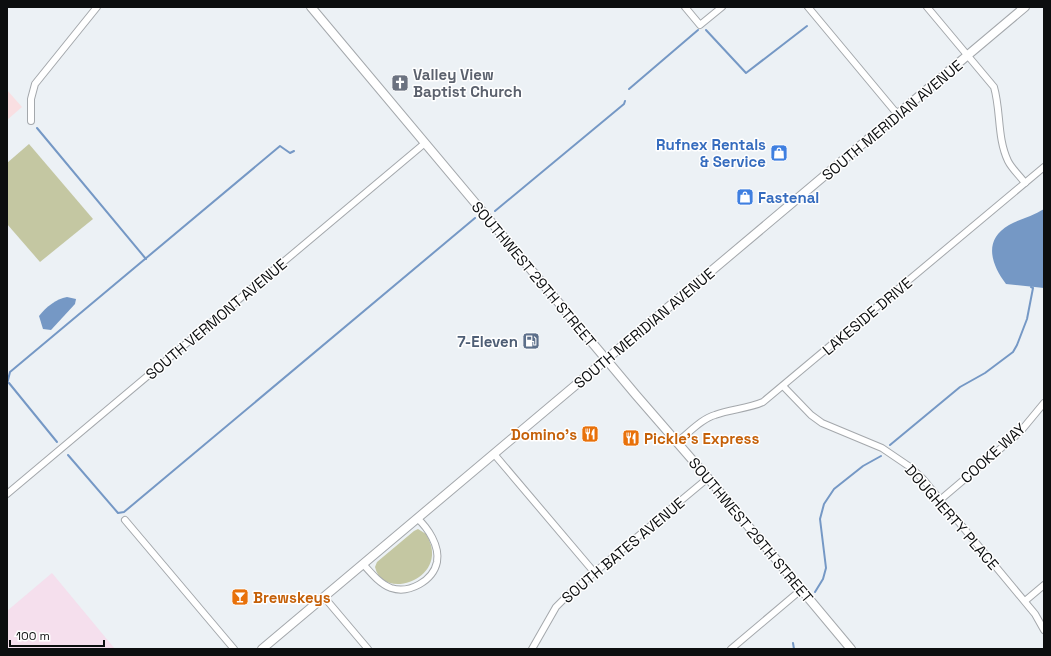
<svg xmlns="http://www.w3.org/2000/svg" width="1051" height="656" viewBox="0 0 1051 656" font-family="'Space Grotesk',sans-serif">
<rect width="100%" height="100%" fill="#ecf1f5"/>
<!-- commercial -->
<path fill="#f5dfed" d="M52,573L115,649H7V611Z"/>
<!-- education -->
<path fill="#f9dfe2" d="M7,90L22,107L7,120Z"/>
<!-- green -->
<g fill="#c4c7a2">
<path d="M29,144L93,219L40,262L7,224V163Z"/>
<path d="M418,529L426,534C429,539 432,546 432,552C434,583 382,598 375,567L377,562L414,531Z"/>
</g>
<!-- water -->
<g fill="#7598c5">
<path d="M1044,209V288L1006,284C991,264 983,240 1009,225C1020,219 1033,216 1044,209Z"/>
<path d="M67,297L76,299L75,304L51,330L43,329L39,316C46,307 56,299 67,297Z"/>
</g>
<g fill="none" stroke-linecap="round" stroke-linejoin="round">
<!-- stream -->
<g stroke="#7598c5" stroke-width="2">
<path d="M706,30L746,73L807,26"/>
<path d="M629,89L698,30"/>
<path d="M37,128L146,259"/>
<path d="M495,211L624,104L625,101"/>
<path d="M9,383L57,442"/>
<path d="M7,384L10,372L280,146L290,153L294,151"/>
<path d="M890,445L960,387L985,373L1013,352L1017,345L1027,319L1033,288L1031,287"/>
<path d="M68,455L118,513L124,512L475,218"/>
<path d="M815,592L823,579L826,568L820,519L824,504L834,489L863,466L881,456"/>
<path d="M793,643L794,649"/>
</g>
<!-- street casing -->
<g stroke="#a4a8ac" stroke-width="8">
<g id="street">
<path d="M685,7L700,25L722,7"/>
<path d="M808,7L898,115"/>
<path d="M927,7L994,87C1001,111 997,138 1008,161C1012,169 1020,176 1025,183"/>
<path d="M31,121V99L35,84L97,7"/>
<path d="M783,386L811,415L822,423L882,448L910,467L923,479L1035,614L1044,630"/>
<path d="M677,442C689,433 701,419 715,415C731,409 747,409 763,402L1044,167"/>
<path d="M494,454L594,572"/>
<path d="M7,494L425,143"/>
<path d="M940,500L1020,432L1044,403"/>
<path d="M125,520L234,649"/>
<path d="M363,564C371,573 380,584 391,588C409,594 433,581 437,562C440,546 428,528 417,518"/>
<path d="M324,597L368,649"/>
<path d="M1025,601L1044,585"/>
<path d="M532,649L556,607L571,592L708,478"/>
<path d="M731,649L802,589"/>
</g>
</g>
<!-- secondary casing -->
<g stroke="#a4a8ac" stroke-width="10">
<g id="secondary">
<path d="M311,7L636,395L708,478L851,649"/>
<path d="M262,649L1025,7"/>
</g>
</g>
<!-- street -->
<use href="#street" stroke="#fff" stroke-width="6"/>
<!-- secondary -->
<use href="#secondary" stroke="#fff" stroke-width="8"/>
</g>
<!-- icons -->
<defs>
<g id="church-square" transform="scale(0.9)"><rect x="-9" y="-9" width="18" height="18" rx="4" fill="#6b7280" stroke="#fff"/><path d="M-1.2-6h2.4v3.5h3.3v2.4h-3.3V6h-2.4V-.1h-3.3v-2.4h3.3Z" fill="#fff"/></g>
<g id="shop-square" transform="scale(0.9)"><rect x="-9" y="-9" width="18" height="18" rx="4" fill="#3f7fe0" stroke="#fff"/><path d="M-5-2.5h2.3a2.7 3.5 0 0 1 5.4 0H5L5.5 6h-11ZM-1.5-2.5h3a1.5 2.3 0 0 0-3 0Z" fill="#fff"/></g>
<g id="fuel-square" transform="scale(0.9)"><rect x="-9" y="-9" width="18" height="18" rx="4" fill="#5c6f8a" stroke="#fff"/><path d="M-5.5-6h7V0h2V4h1.3V-2.5L3-4.5l.8-.8L6-3V5H2.5V1h-1V6h-7ZM-4.2-4.7v3.2H.2V-4.7Z" fill="#fff"/></g>
<g id="restaurant-square" transform="scale(0.9)"><rect x="-9" y="-9" width="18" height="18" rx="4" fill="#e8710a" stroke="#fff"/><path d="M-5-6h1v4h1v-4h1v4h1v-4h1v5L-1.5 .5V6h-2V.5L-5-1ZM5-6V6H3V1.5H1.5Q1.5-4 5-6Z" fill="#fff"/></g>
<g id="bar-square" transform="scale(0.9)"><rect x="-9" y="-9" width="18" height="18" rx="4" fill="#e8710a" stroke="#fff"/><path d="M-6-5H6L.8 .8V4.5H3.5V6h-7V4.5H-.8V.8Z" fill="#fff"/></g>
</defs>
<g fill-rule="evenodd">
<use href="#church-square" x="400" y="83"/>
<use href="#shop-square" x="779" y="153"/>
<use href="#shop-square" x="745" y="197"/>
<use href="#fuel-square" x="531" y="341"/>
<use href="#restaurant-square" x="590" y="434"/>
<use href="#restaurant-square" x="631" y="438"/>
<use href="#bar-square" x="240" y="597"/>
</g>
<g text-anchor="middle" dominant-baseline="central" stroke-width="3" stroke-linejoin="round" paint-order="stroke">
<!-- worship labels -->
<g font-size="15" font-weight="bold" fill="#5b616d" stroke="#fff" text-anchor="start">
<text x="413" y="74">Valley View<tspan x="413" dy="17">Baptist Church</tspan></text>
</g>
<!-- street labels -->
<g font-size="15" fill="#0c0e0f" stroke="#fff">
<text transform="translate(892 120) rotate(-40)">SOUTH MERIDIAN AVENUE</text>
<text transform="translate(534 274) rotate(50)">SOUTHWEST 29TH STREET</text>
<text transform="translate(867 316) rotate(-40)">LAKESIDE DRIVE</text>
<text transform="translate(216 319) rotate(-40)">SOUTH VERMONT AVENUE</text>
<text transform="translate(644 328) rotate(-40)">SOUTH MERIDIAN AVENUE</text>
<text transform="translate(993 453) rotate(-42)">COOKE WAY</text>
<text transform="translate(952 517) rotate(49)">DOUGHERTY PLACE</text>
<text transform="translate(751 530) rotate(50)">SOUTHWEST 29TH STREET</text>
<text transform="translate(623 550) rotate(-40)">SOUTH BATES AVENUE</text>
</g>
<!-- shop labels -->
<g font-size="15" font-weight="bold" fill="#366cbe" stroke="#fff" text-anchor="end">
<text x="766" y="144">Rufnex Rentals<tspan x="766" dy="17">&amp; Service</tspan></text>
<text x="758" y="197" text-anchor="start">Fastenal</text>
</g>
<!-- service labels -->
<g font-size="15" font-weight="bold" fill="#4e5e75" stroke="#fff" text-anchor="end">
<text x="518" y="341">7-Eleven</text>
</g>
<!-- food labels -->
<g font-size="15" font-weight="bold" fill="#c56008" stroke="#fff" text-anchor="start">
<text x="577" y="434" text-anchor="end">Domino's</text>
<text x="644" y="438">Pickle's Express</text>
<text x="253" y="597">Brewskeys</text>
</g>
</g>
<!-- border -->
<rect width="1051" height="656" fill="none" stroke="#0c0e0f" stroke-width="16"/>
<!-- scale -->
<path d="M10 640v6h94v-6" fill="none" stroke="#0c0e0f" stroke-width="2"/>
<text x="16" y="640" font-size="12" fill="#0c0e0f" stroke="#ffffff" stroke-width="3" paint-order="stroke">100 m</text>
</svg>
